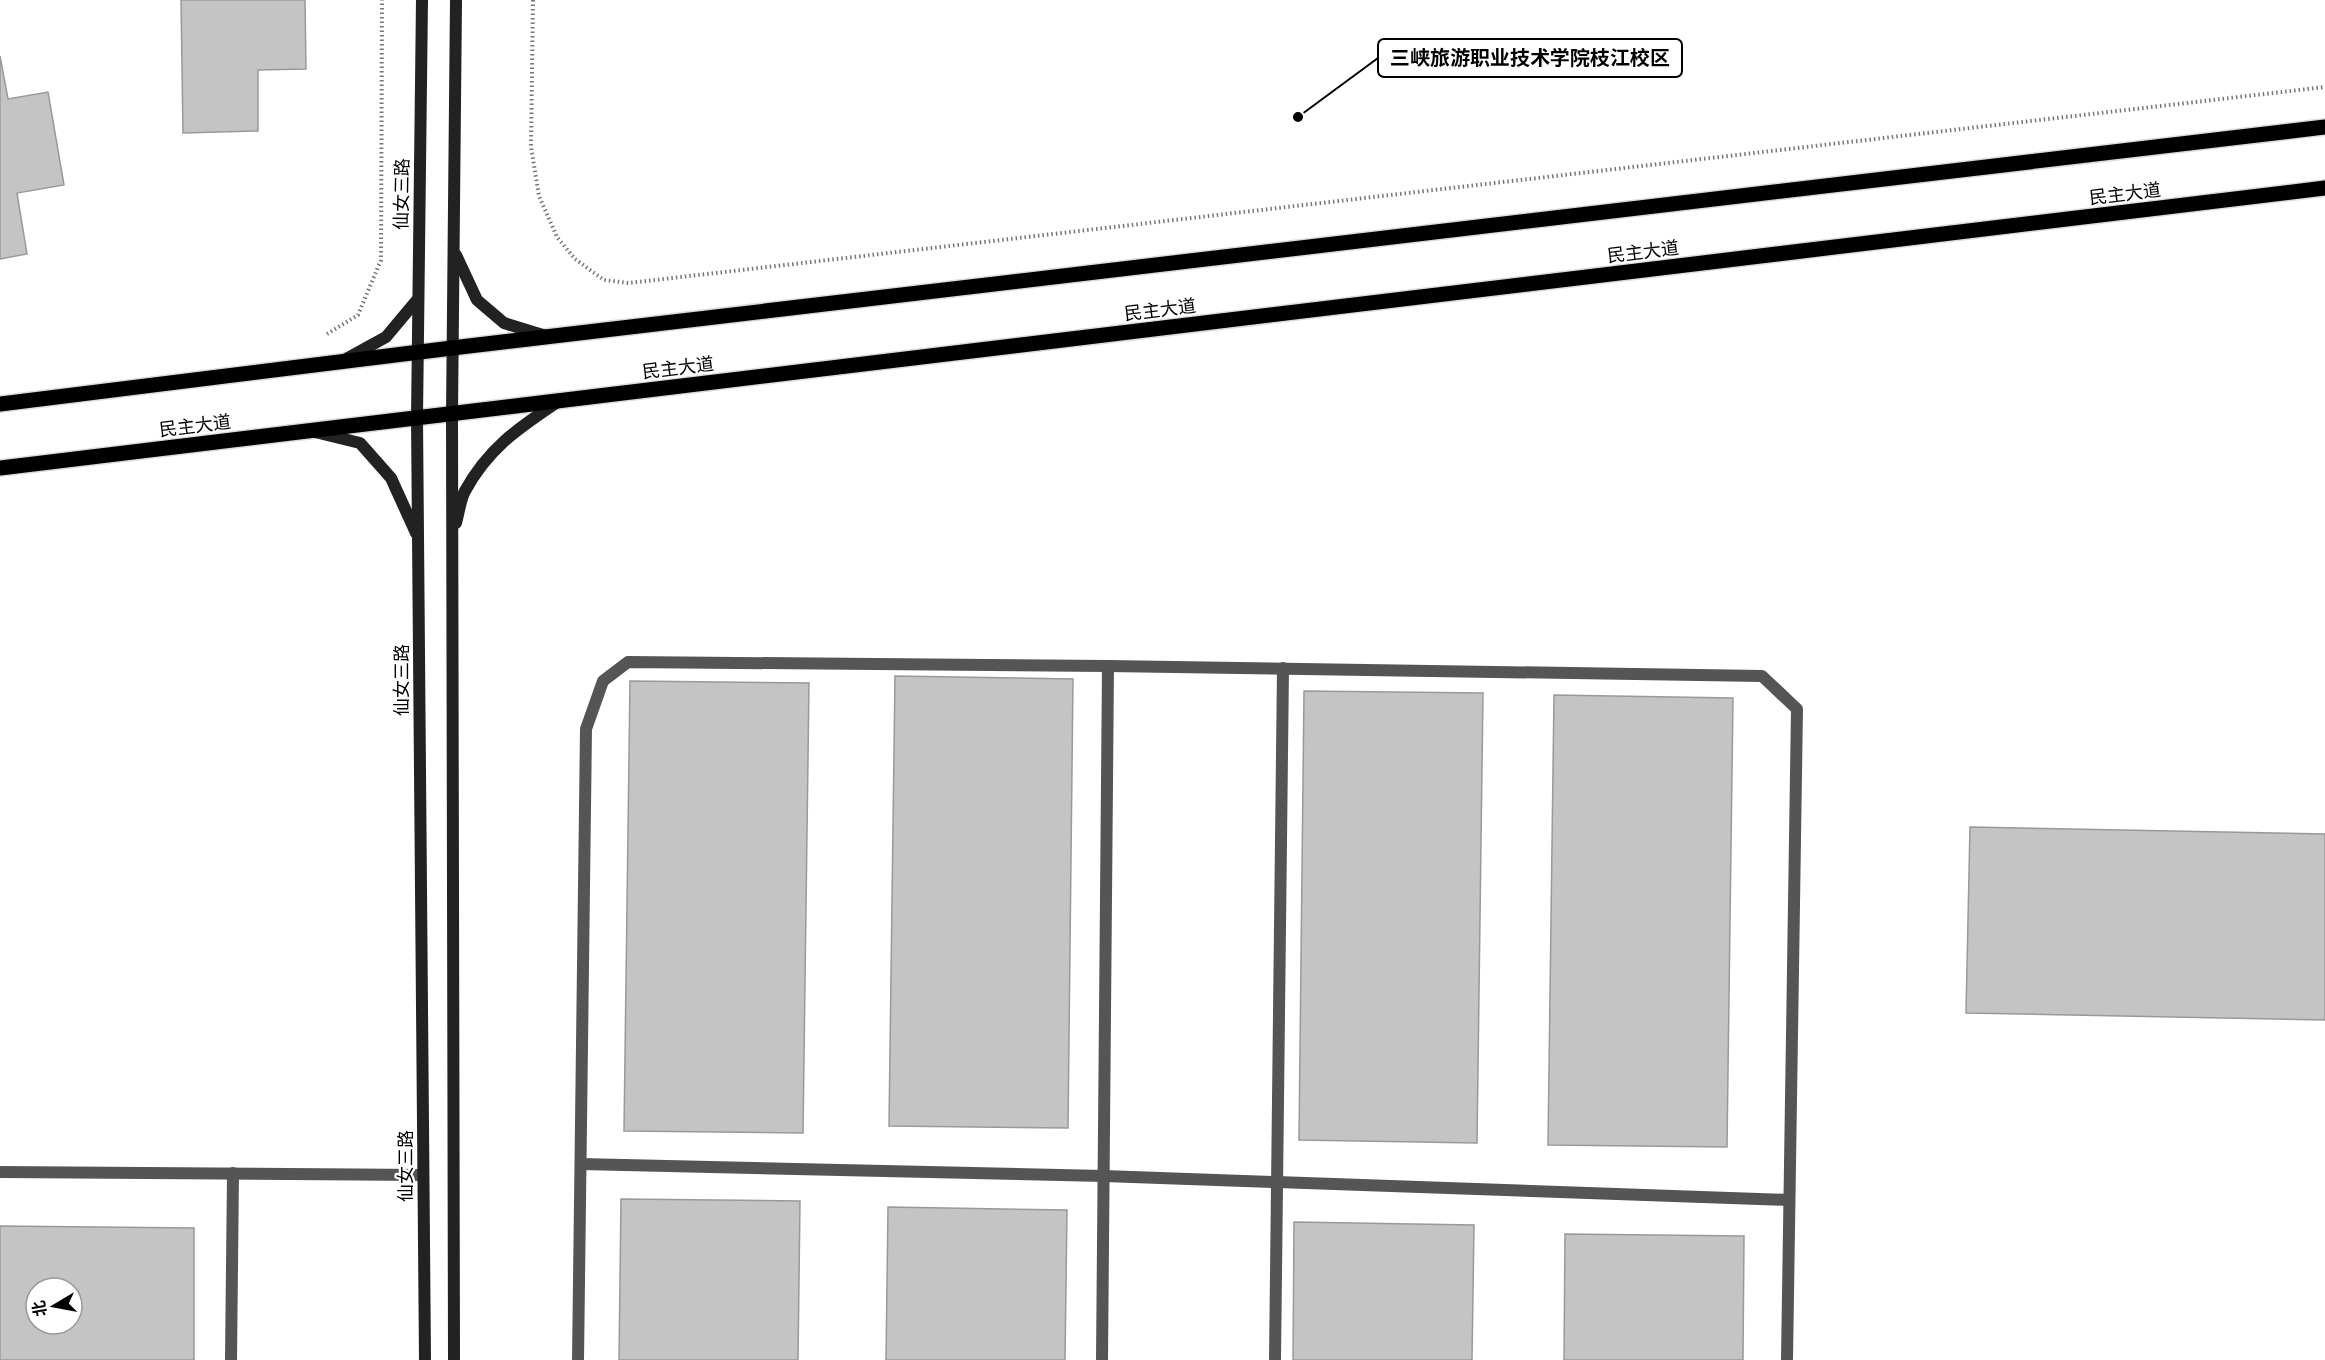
<svg xmlns="http://www.w3.org/2000/svg" width="2325" height="1360" viewBox="0 0 2325 1360" font-family="'Golos Text','Noto Sans SC',sans-serif">
<rect width="100%" height="100%" fill="#fff"/>
<!-- building -->
<g fill="#c4c4c4" stroke="#999" stroke-width="1.5" fill-rule="evenodd">
<path d="M181,0H305L306,69L258,70V131L183,133Z"/>
<path d="M0,56L8,99L48,92L64,185L17,193L27,254L0,259Z"/>
<path d="M895,676L1073,679L1068,1128L889,1126Z"/>
<path d="M630,681L809,683L803,1133L624,1131Z"/>
<path d="M1304,691L1483,693L1477,1143L1299,1140Z"/>
<path d="M1554,695L1733,698L1727,1147L1548,1145Z"/>
<path d="M1970,827L2325,834V1020L1966,1013Z"/>
<path d="M621,1199L800,1201L798,1360H619Z"/>
<path d="M888,1207L1067,1210L1065,1360H886Z"/>
<path d="M1294,1222L1474,1225L1472,1360H1293Z"/>
<path d="M0,1226L194,1228V1360H0ZM36,1288H72V1324H36Z"/>
<path d="M1565,1234L1744,1236L1743,1360H1564Z"/>
</g>
<g fill="none" stroke-linecap="round" stroke-linejoin="round">
<!-- primary casing -->
<g stroke="#dbdbdb" stroke-width="18">
<g id="primary">
<path d="M0,404L452,348L2325,127"/>
<path d="M0,468L2325,188"/>
</g>
</g>
<!-- path -->
<g stroke="#777" stroke-width="4" stroke-dasharray="1.5 3" stroke-linecap="butt">
<path d="M533,0L531,147L539,196L557,237L575,259L604,280L629,283L2325,87"/>
<path d="M327,334L358,315L381,260L382,0"/>
</g>
<!-- lane -->
<g stroke="#555" stroke-width="12">
<path d="M581,1164L1104,1176L1789,1200"/>
<path d="M0,1172L423,1175"/>
<path d="M231,1360L233,1173"/>
<path d="M578,1360L586,729L603,681L628,662L1108,666L1762,676L1797,709L1787,1360"/>
<path d="M1102,1360L1108,666"/>
<path d="M1275,1360L1283,668"/>
</g>
<!-- secondary -->
<g stroke="#222" stroke-width="12">
<path d="M422,0L417,418L425,1360"/>
<path d="M456,255L477,300L504,323L546,336"/>
<path d="M346,359L386,337L417,300"/>
<path d="M315,432L360,443L391,478L416,533"/>
<path d="M456,523C459,513 460,500 465,491C489,447 519,428 559,401"/>
<path d="M454,1360L452,414L456,0"/>
</g>
<!-- primary -->
<use href="#primary" stroke="#000" stroke-width="15"/>
</g>
<g text-anchor="middle" dominant-baseline="central" stroke-width="4.5" stroke-linejoin="round" paint-order="stroke">
<!-- street labels -->
<g font-size="18" fill="#000" stroke="#fff">
<text transform="translate(2125 193) rotate(-7)">民主大道</text>
<text transform="translate(401 194) rotate(-89)">仙女三路</text>
<text transform="translate(1643 251) rotate(-7)">民主大道</text>
<text transform="translate(1160 309) rotate(-7)">民主大道</text>
<text transform="translate(678 367) rotate(-7)">民主大道</text>
<text transform="translate(195 425) rotate(-7)">民主大道</text>
<text transform="translate(401 680) rotate(-90)">仙女三路</text>
<text transform="translate(405 1166) rotate(-90)">仙女三路</text>
</g>
</g>
<!-- callouts -->
<path fill="none" stroke="#000" stroke-width="2" d="M1298 117L1378 58"/>
<circle fill="#000" stroke="#fff" stroke-width="2" cx="1298" cy="117" r="6"/>
<rect fill="#fff" stroke="#000" stroke-width="2" x="1378" y="39" width="304" height="38" rx="6"/>
<g font-size="20" text-anchor="middle" font-weight="bold" fill="#000">
<text x="1530" y="65">三峡旅游职业技术学院枝江校区</text>
</g>
<!-- north arrow -->
<g transform="translate(54 1306) rotate(260)"><circle r="28" fill="#ffffff" stroke="#999999" stroke-width="1.5"/>
<path d="M0-4.5L10 22L0 15L-10 22Z" fill="#000000"/>
<text y="-9" font-size="16" font-weight="bold" text-anchor="middle" fill="#000000">北</text>
</g>
</svg>
